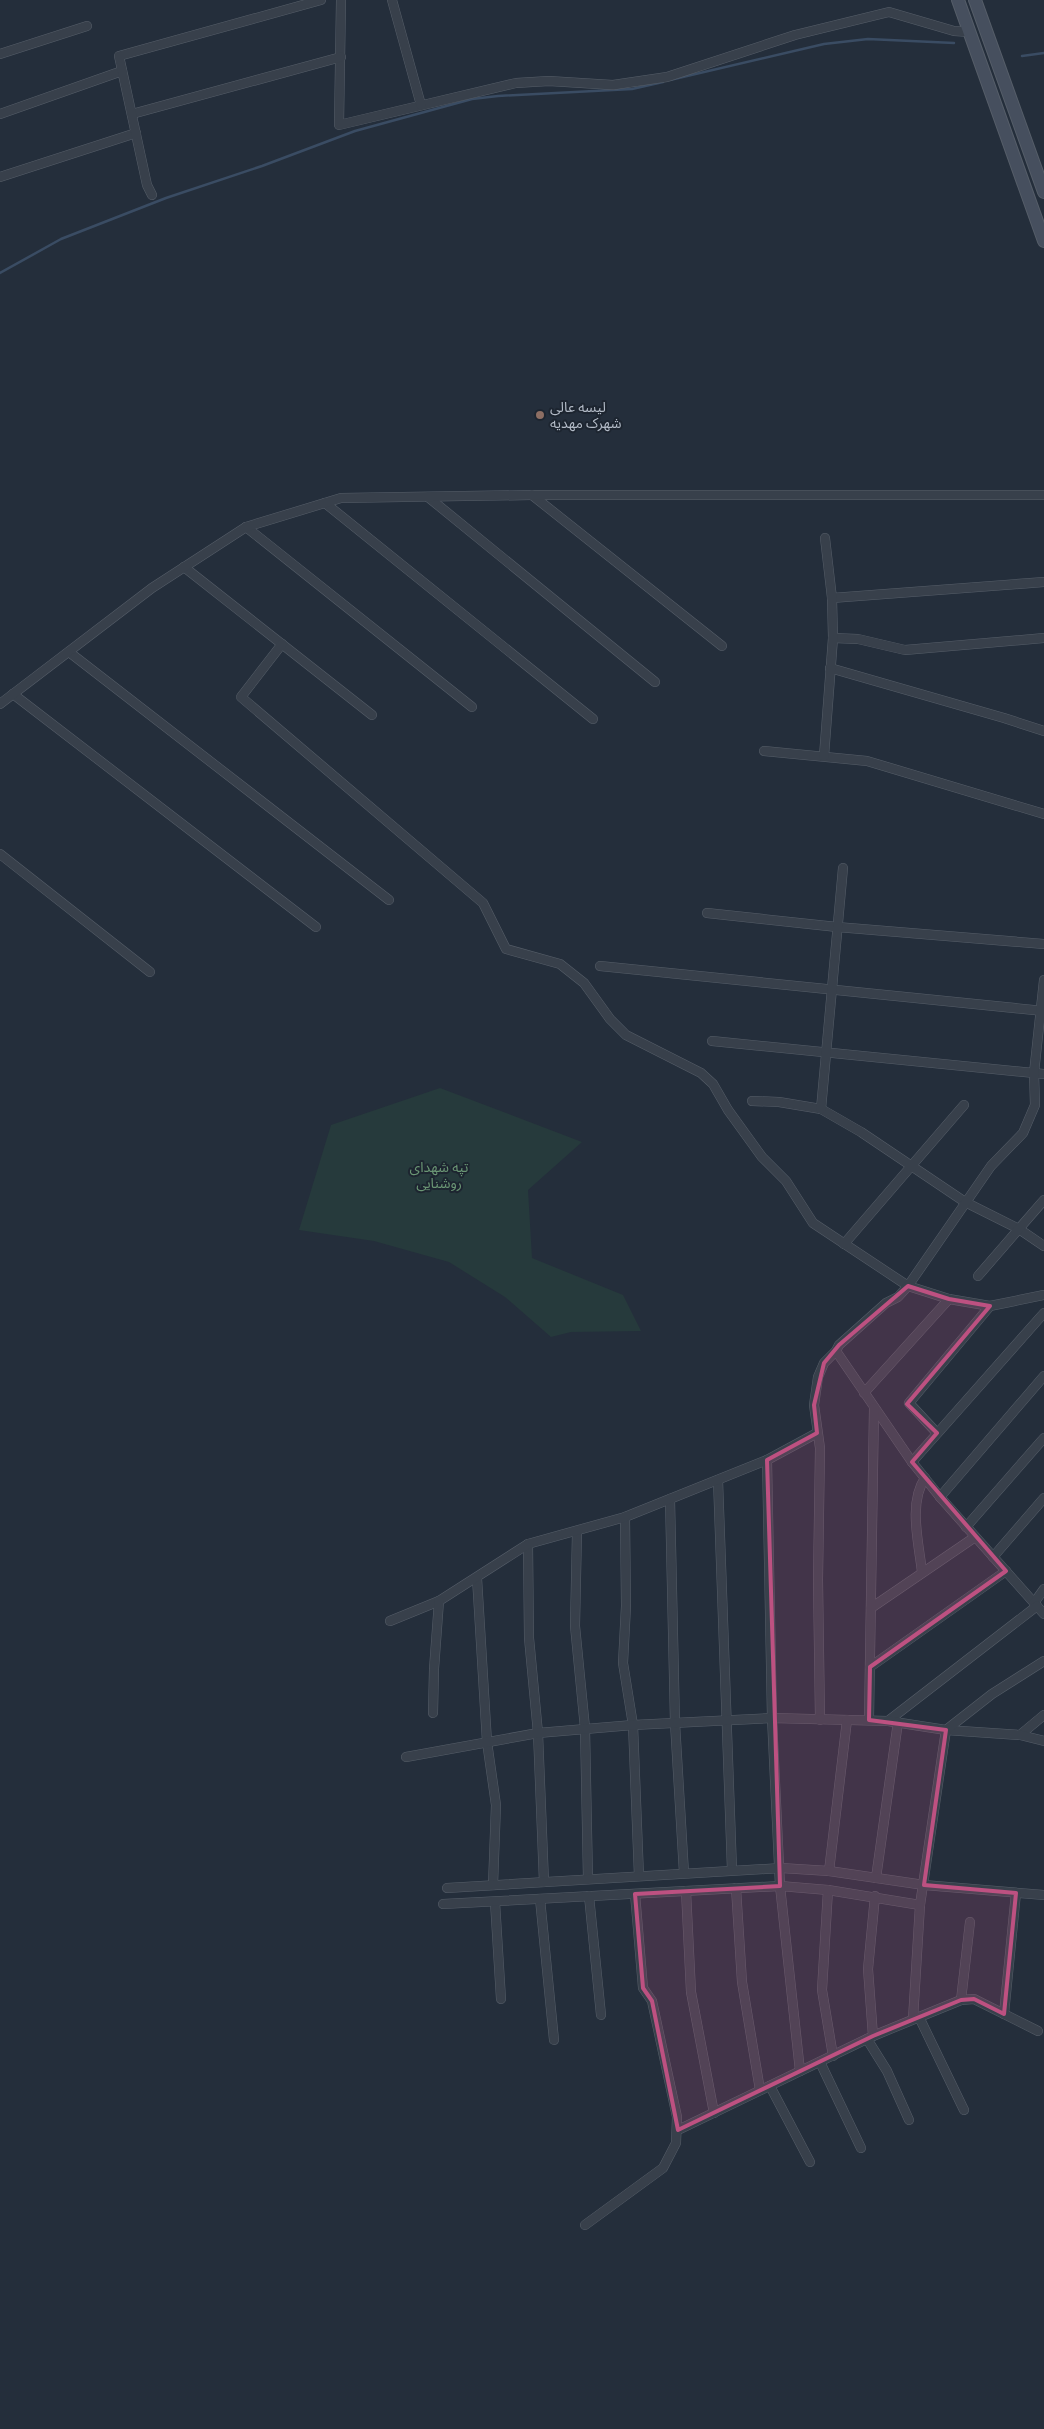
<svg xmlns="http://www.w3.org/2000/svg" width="1044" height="2429" viewBox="0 0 1044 2429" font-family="'Archivo Narrow','Noto Sans Arabic',sans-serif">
<rect width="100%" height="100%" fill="#242e3b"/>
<!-- green -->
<path fill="#263a3c" d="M440,1088L582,1142L528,1190L532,1258L623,1295L641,1331L571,1332L551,1337L505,1297L449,1262L374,1241L299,1230L331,1125Z"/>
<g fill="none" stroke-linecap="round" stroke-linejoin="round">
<!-- stream -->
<g stroke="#3a4c63" stroke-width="2.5">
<path d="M1022,56L1044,53"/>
<path d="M670,80L824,44L868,39L954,43"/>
<path d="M0,273L61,239L166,198L262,166L355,131L472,99L498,96L632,89L663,82"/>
</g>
<!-- street casing -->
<g stroke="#565e69" stroke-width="10">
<g id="street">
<path d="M341,0L339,125L516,83L549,81L613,85L667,77L795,35L889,12L954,31L970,32"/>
<path d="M392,0L421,105"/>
<path d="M0,54L87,26"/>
<path d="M0,114L122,71"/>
<path d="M132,114L341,57"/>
<path d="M0,177L136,133"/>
<path d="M152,195L147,185L119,56L321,0"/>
<path d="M532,495L722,646"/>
<path d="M428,497L655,682"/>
<path d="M325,503L593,719"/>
<path d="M246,527L472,707"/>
<path d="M184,567L372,715"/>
<path d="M832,598L1044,582"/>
<path d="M833,638L858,639L905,650L1044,638"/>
<path d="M282,644L241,697L483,903L506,949L560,964L584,983L610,1019L626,1035L701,1073L713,1084L728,1110L762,1157L786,1181L813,1223L908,1286L949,1299L990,1306L1044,1295"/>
<path d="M69,652L389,900"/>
<path d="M830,668L1004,718L1044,731"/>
<path d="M13,694L316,927"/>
<path d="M0,704L152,588L246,527L341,498L532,495H1044"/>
<path d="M764,751L867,761L1044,814"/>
<path d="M824,756L833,638L832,598L825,538"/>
<path d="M0,854L150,972"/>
<path d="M707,913L837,927L1044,944"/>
<path d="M600,966L1044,1011"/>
<path d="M712,1041L1044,1074"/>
<path d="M752,1101L779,1102L821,1109L861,1132L965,1202L1019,1229L1044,1246"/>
<path d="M821,1109L843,868"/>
<path d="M844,1244L964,1105"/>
<path d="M978,1276L1044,1200"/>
<path d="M836,1351L912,1462L940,1497L1044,1614"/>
<path d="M864,1393L949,1299"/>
<path d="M937,1433L909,1403L990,1306"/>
<path d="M767,1460L772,1718L780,1886L800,2071"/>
<path d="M912,1462L1044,1313"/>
<path d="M718,1480L732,1870"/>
<path d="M940,1497L1044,1376"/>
<path d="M670,1499L675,1723L684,1873"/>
<path d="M625,1517L626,1606L623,1663L633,1725L639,1876"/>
<path d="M966,1527L1044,1438"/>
<path d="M577,1532L575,1626L585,1728L588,1879"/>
<path d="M528,1544L529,1638L538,1733L544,1882"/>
<path d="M993,1557L1044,1498"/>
<path d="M922,1572C919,1544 908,1503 925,1478"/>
<path d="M477,1578L487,1742L496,1805L493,1885"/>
<path d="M1034,1603L1044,1589"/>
<path d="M871,1608L975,1537"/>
<path d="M390,1621L439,1601L528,1544L625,1517L767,1460L817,1433"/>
<path d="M870,1667L1006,1571"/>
<path d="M433,1713L434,1669L439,1601"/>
<path d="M820,1720L818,1580L820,1448L814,1405L818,1377L824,1363L836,1351L839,1345L886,1303L898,1297L908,1286L991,1166L1023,1133L1035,1105L1034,1073L1044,980"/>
<path d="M869,1720L874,1408"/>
<path d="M888,1721L1037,1606"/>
<path d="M1020,1735L1044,1715"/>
<path d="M406,1757L538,1733L633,1725L772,1718L888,1721L946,1730L1020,1735L1044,1741"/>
<path d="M829,1871L847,1720"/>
<path d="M876,1878L898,1722"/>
<path d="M447,1888L781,1868L829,1871L924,1885L1044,1895"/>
<path d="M736,1888L742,1982L760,2090"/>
<path d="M828,1890L822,1990L833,2056"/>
<path d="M686,1891L691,1992L714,2113"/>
<path d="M589,1896L601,2015"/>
<path d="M540,1899L554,2040"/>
<path d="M495,1902L501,1999"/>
<path d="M443,1904L780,1886L828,1890L920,1905"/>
<path d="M961,2000L970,1922"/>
<path d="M1004,2014L1016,1893"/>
<path d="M919,2017L964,2110"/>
<path d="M913,2019L920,1905L946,1730L992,1694L1044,1661"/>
<path d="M873,2036L868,1969L875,1896"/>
<path d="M867,2039L887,2071L909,2120"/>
<path d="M820,2062L861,2148"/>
<path d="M770,2086L810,2162"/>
<path d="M678,2130L873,2036L961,2000L974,1999L1038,2031"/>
<path d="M585,2225L663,2168L676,2143L677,2117L652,2001L643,1988L635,1894"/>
</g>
</g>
<!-- secondary casing -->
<g stroke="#565e69" stroke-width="14">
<g id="secondary">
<path d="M958,0L1044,241"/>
<path d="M975,0L1044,192"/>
</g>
</g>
<!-- street -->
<use href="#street" stroke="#38404b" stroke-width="9"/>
<!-- secondary -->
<use href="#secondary" stroke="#464f5e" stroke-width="12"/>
</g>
<!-- marked area -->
<path fill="#bd5181" fill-opacity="0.2" stroke="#bd5181" stroke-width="4" stroke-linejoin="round" d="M908,1286L949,1299L990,1306L907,1404L937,1433L912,1462L1006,1571L870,1667L869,1720L946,1730L924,1885L1016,1893L1004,2014L974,1999L961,2000L873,2036L678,2130L652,2001L643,1988L635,1894L780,1886L767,1460L817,1433L814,1405L824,1363L839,1345Z"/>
<!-- markers -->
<circle fill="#8d6e63" stroke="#1d2530" stroke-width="2" cx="540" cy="415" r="5"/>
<g text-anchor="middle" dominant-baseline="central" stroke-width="4" stroke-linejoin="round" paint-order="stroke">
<!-- poi labels -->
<g font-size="14" fill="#b3bbc7" stroke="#1d2530" text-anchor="start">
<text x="550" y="407">لیسه عالی<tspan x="550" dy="16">شهرک مهدیه</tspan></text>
</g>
<!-- park labels -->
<g font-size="14" fill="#6b9775" stroke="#1d2530">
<text x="439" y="1167">تپه شهدای<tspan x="439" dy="16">روشنایی</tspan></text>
</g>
</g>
</svg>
